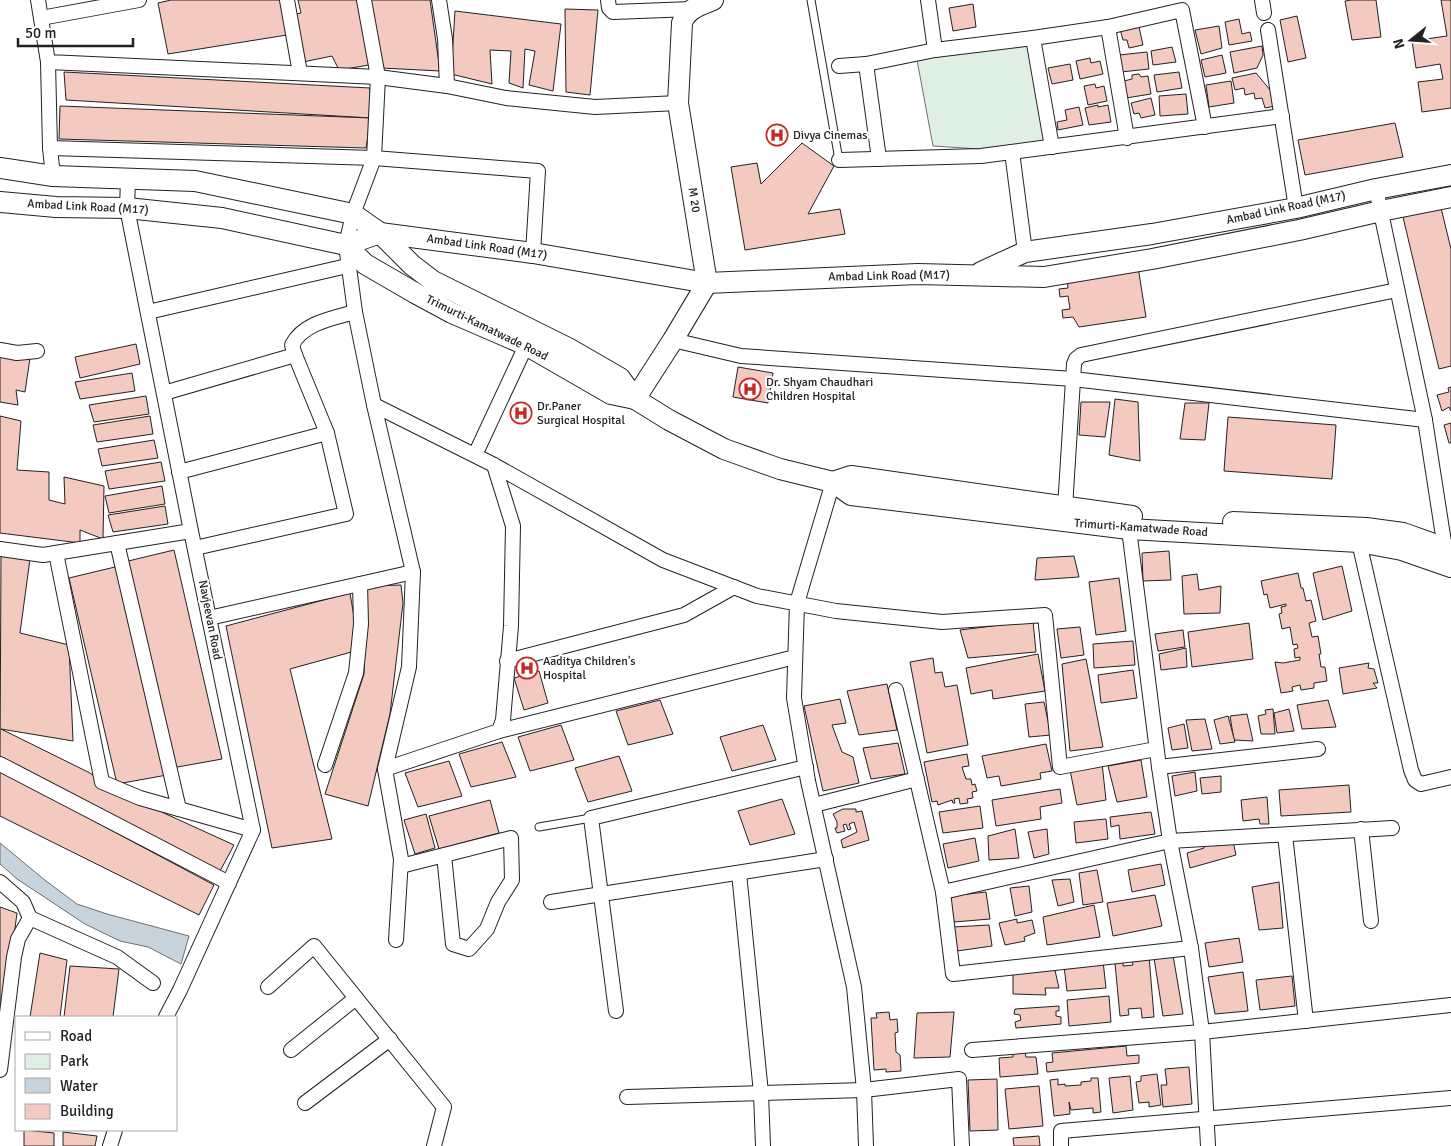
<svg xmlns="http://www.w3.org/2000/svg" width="1451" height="1146" viewBox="0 0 1451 1146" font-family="Signika,sans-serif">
<rect width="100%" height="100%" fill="#fff"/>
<!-- green -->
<path fill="#e0efe3" stroke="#6f6f6f" d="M1029,41L1045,142L995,150L933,146L917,60Z"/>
<!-- water -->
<path fill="#c7d3dd" stroke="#6f6f6f" d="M0,843L46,881L77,904L107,914L189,936L181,964L148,947L120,941L85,924L17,879L0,864Z"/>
<!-- building -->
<g fill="#f3c9c0" stroke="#222">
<path d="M171,0H282L287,35L168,54L158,3Z"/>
<path d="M298,0H358L369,65L339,70L332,56L303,62L295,32L299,31L296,14L301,13Z"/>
<path d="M369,0H430L440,71L382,68Z"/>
<path d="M1351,0H1376L1381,37L1352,40L1345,1Z"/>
<path d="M1441,0H1451V108L1422,112L1418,82L1443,79L1440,64L1416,68L1412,41L1447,36Z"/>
<path d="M973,4L976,27L953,31L949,8Z"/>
<path d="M565,9L598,10L590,95L566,92Z"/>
<path d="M455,11L561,24L553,91L529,85L535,51L525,49L523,88L509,83L511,51L490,50L492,84L451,74Z"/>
<path d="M1297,16L1306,58L1288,62L1280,20Z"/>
<path d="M1239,19L1242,34L1250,32L1252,41L1229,45L1225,22Z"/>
<path d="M1219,26L1222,48L1201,54L1195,30Z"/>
<path d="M1129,27L1130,29L1139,27L1143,45L1129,48L1127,40H1123L1120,29Z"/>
<path d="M1262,46L1263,55L1257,68L1234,73L1230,52Z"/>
<path d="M1172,47L1176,62L1153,65L1151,51Z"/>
<path d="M1147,52L1149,69L1121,72L1119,55Z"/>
<path d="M1222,55L1226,73L1205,77L1201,60Z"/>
<path d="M1090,58L1091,63L1100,61L1103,74L1080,79L1076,61Z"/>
<path d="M1070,64L1073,80L1052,84L1048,68Z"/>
<path d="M64,72L370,88L371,118L66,100Z"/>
<path d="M1179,72L1182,88L1157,92L1154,75Z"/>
<path d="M1256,73L1271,91L1275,106L1265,108L1262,98L1255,99L1254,93L1245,95L1244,88L1235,90L1232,78Z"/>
<path d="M1139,74L1141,77L1148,76L1151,94L1126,98L1124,81L1132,79V75Z"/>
<path d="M1231,81L1234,103L1209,107L1206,85Z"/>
<path d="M1095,84L1096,88L1104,86L1107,101L1088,105L1084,86Z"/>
<path d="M1186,94L1188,114L1160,116L1159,96Z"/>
<path d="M1151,98L1155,115L1141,118L1139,113L1134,114L1131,103Z"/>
<path d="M1098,105V107L1108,105L1111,122L1089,125L1085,108Z"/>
<path d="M60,106L371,118L366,148L59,139Z"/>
<path d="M1079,107L1083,125L1058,130L1057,122L1067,120L1065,110Z"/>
<path d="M1395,123L1403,157L1305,175L1298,140Z"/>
<path d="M802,143L834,166L808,214L840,209L845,234L745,250L731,167L757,163L761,184Z"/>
<path d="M1441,208L1451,249V366L1439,369L1403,217Z"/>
<path d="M1138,267L1146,317L1079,327L1073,317L1063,318L1062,310L1070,309L1068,296L1060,297L1059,289L1068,288L1067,278Z"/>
<path d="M136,344L140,364L80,378L75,357Z"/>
<path d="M0,354L30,358L25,392L16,390L18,405L0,402Z"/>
<path d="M738,367L773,373L768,403L733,397Z"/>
<path d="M132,373L135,391L80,399L75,382Z"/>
<path d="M1451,387V411L1449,407L1442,411L1437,395L1449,392L1448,388Z"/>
<path d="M146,396L149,414L94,422L89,405Z"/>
<path d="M1115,399L1138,402L1140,461L1109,455Z"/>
<path d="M1081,402H1110L1105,437L1079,435Z"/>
<path d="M1185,403H1209L1205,440L1180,439Z"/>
<path d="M0,416L21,421L17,470L49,472V500L65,504L64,477L104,486L103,539L80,530V543L0,533Z"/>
<path d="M150,416L153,434L97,442L93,425Z"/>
<path d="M1228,417L1336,425L1332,479L1224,471Z"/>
<path d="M1451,423V443H1449L1444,425Z"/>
<path d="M154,440L158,458L102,466L98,449Z"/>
<path d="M161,462L165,481L109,489L105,471Z"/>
<path d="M162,486L165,504L109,513L105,496Z"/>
<path d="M165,506L168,524L113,532L108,515Z"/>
<path d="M174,550L222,759L172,768L124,562Z"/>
<path d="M1169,551L1171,580L1143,581L1142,553Z"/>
<path d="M1,555L30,559L20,633L69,645L73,741L1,729L90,773L109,788L234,845L220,871L0,760Z"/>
<path d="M1074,556L1079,577L1035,580L1037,558Z"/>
<path d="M119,566L167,775L117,784L69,578Z"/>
<path d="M1342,566L1352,611L1323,620L1313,573Z"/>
<path d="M1298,573L1301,588H1303L1306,601L1311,600L1316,621L1309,623L1312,637L1318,636L1321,654H1319L1321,667H1325L1327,681L1314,683V688L1301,690L1300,685L1292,687L1293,691L1281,693L1275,662L1283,663L1300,660V657L1295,658L1294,649L1298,648L1297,644L1293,645L1290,627L1282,629L1279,614L1282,613L1281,607L1286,606V604L1270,608L1267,594L1264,595L1261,581Z"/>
<path d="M1197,574L1199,590L1221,586L1220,613L1184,614L1182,576Z"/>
<path d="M1119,578L1126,631L1096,635L1089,582Z"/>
<path d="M401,585L403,603L390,714L368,806L325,794L364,674L367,586Z"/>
<path d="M350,593L355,623V651L290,669L332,839L272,848L226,626Z"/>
<path d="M1033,621L1036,652L968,658L960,630Z"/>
<path d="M1249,623L1253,659L1192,667L1188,632Z"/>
<path d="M1080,627L1084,655L1061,658L1057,629Z"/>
<path d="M1183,630L1185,647L1158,651L1155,634Z"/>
<path d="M1133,641L1135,665L1094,668L1093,644Z"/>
<path d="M1186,648L1187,667L1161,670L1159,654Z"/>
<path d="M1038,654L1045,691L993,699L992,690L971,694L966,668Z"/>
<path d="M933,658L935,673L942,672L945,687L957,685L968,745L927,753L910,662Z"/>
<path d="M1086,659L1103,747L1070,751L1062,664Z"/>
<path d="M1369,663L1368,668L1374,669L1378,683H1373L1377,688L1343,694L1339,668Z"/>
<path d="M1133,670L1137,698L1101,703L1098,675Z"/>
<path d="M539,671L548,703L524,710L514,678Z"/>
<path d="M887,684L897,730L859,735L847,691Z"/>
<path d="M840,699L846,723L832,725L842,752L853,757L859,783L823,791L804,706Z"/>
<path d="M660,700L673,734L628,745L616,711Z"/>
<path d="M1328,700L1336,727L1302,729L1297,705Z"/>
<path d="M1044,702L1051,735L1029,737L1025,704Z"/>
<path d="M1273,709L1275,734H1261L1258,716L1266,714L1265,710Z"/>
<path d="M1289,709L1294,731L1277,733L1274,713Z"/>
<path d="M1247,714L1253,741L1234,740L1230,716Z"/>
<path d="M1228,716L1235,742L1220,744L1214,720Z"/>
<path d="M1205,719L1212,749L1192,751L1186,720Z"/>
<path d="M1184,724L1188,748L1172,750L1168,728Z"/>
<path d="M561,725L574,760L530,771L518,737Z"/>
<path d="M763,725L776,760L732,771L720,737Z"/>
<path d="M502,742L516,777L471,787L459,754Z"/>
<path d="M898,743L905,774L871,779L863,748Z"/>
<path d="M1046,744L1052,771L1040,773L1041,779L1001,786L999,776L987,778L982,756Z"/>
<path d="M967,754L969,766L962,767L966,779H971L972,785L975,784L977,791L972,792L973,798L967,799L968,803L960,804L959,798L954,799L955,803H953L952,800L938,805L937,801L932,802L924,762Z"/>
<path d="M619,756L632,791L588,802L575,768Z"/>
<path d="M1141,760L1147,797L1117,802L1108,766Z"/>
<path d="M449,761L462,796L418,807L405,773Z"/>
<path d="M1102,763L1106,800L1077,805L1070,770Z"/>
<path d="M0,771L214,885L199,915L0,816Z"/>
<path d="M1195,772L1197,791L1175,796L1172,776Z"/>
<path d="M1221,776V792L1202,794L1200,778Z"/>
<path d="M1349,785L1351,812L1281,816L1279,790Z"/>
<path d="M1060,789L1062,803L1040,807L1041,819L996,826L992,800Z"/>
<path d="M1267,797L1269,824H1260L1259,819L1243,821L1241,800Z"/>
<path d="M782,799L795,834L750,845L738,811Z"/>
<path d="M490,800L499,833L439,849L429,816Z"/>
<path d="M980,806L983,828L943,833L939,812Z"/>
<path d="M843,809H856V812L862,811L869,840L843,848L841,840L857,832L854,822L849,824L851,829L848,830L846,824L843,825L845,831L837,833L835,828H837V822L833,814Z"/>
<path d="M1151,812L1155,834L1120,839L1119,825L1111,827L1110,817Z"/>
<path d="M426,814L435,848L415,854L404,820Z"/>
<path d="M1106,819L1108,839L1076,843L1074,822Z"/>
<path d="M1015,829L1019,858L989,860L988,836Z"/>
<path d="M1047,829L1049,854L1034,858L1028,832Z"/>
<path d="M975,838L979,861L948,868L943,844Z"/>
<path d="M1233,841L1236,855L1190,868L1187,853L1204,848L1203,845Z"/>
<path d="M1161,864L1165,885L1132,892L1128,870Z"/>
<path d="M1097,870L1103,902L1083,905L1079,873Z"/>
<path d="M1070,879L1074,902L1058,906L1052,880Z"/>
<path d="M1279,882L1283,928L1259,930L1252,887Z"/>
<path d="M1029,886L1032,912L1015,916L1010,888Z"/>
<path d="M986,892L990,919L954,922L950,896Z"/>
<path d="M1155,895L1162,926L1113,936L1107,903Z"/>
<path d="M1094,905L1100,937L1047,945L1043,917Z"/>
<path d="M0,907L17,913L3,1020H0Z"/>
<path d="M1017,919V923L1032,920L1035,933L1024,937L1025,941L1005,945L999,923Z"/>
<path d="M989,925L992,946L957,951L953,927Z"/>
<path d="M1239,938L1243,962L1209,967L1205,943Z"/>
<path d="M40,953L67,960L60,1017H30Z"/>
<path d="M1173,955L1183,1014L1163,1016L1154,958Z"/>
<path d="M1149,956L1154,1017L1142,1018L1141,1008L1128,1009L1129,1015L1120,1016L1115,963L1123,962V966L1133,965L1132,958Z"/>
<path d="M1103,961L1106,988L1067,991L1064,966Z"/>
<path d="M70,966L119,969L113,1017H114H64Z"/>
<path d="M1054,966L1059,988H1045L1046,995L1013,994V974Z"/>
<path d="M1243,972L1248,1011L1215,1014L1208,977Z"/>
<path d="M1292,976L1295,1006L1260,1010L1256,980Z"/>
<path d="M1109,996L1111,1022L1069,1026L1067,1000Z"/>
<path d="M1059,1006V1011H1056V1016L1061,1017V1024L1016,1028L1015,1022L1021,1020L1020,1015L1014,1014L1015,1009Z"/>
<path d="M889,1012L890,1020L897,1019L898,1032L895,1033L896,1052L900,1055L901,1071L886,1072V1069L874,1070L871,1018H877L876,1013Z"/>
<path d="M954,1012L950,1057L914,1058L917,1013Z"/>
<path d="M1126,1046L1127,1056L1139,1055V1063L1047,1072L1046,1063L1053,1062L1052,1053Z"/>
<path d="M1025,1052L1026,1057H1036L1038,1074L1000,1077L999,1058L1013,1057V1053Z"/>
<path d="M1189,1067L1192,1104L1163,1107L1161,1085H1167L1165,1069Z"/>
<path d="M1157,1074L1161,1105L1149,1107V1102L1139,1103L1136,1082L1141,1081V1076Z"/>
<path d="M1130,1076L1133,1110L1113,1113L1109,1078Z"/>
<path d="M1091,1078H1098L1101,1112L1093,1113V1108L1071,1110L1069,1102L1070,1114L1054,1116L1050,1080L1058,1079V1085L1065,1084V1086L1081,1085V1082L1091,1081Z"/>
<path d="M997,1079L998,1130L970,1131L968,1080Z"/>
<path d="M1039,1086L1043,1126L1009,1129L1005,1089Z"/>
<path d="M24,1130L54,1133V1146H24Z"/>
<path d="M63,1132L97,1136L95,1146H63Z"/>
<path d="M1039,1136L1040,1146H1014L1013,1138Z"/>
</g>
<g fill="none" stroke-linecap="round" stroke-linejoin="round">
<!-- lane casing -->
<g stroke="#222" stroke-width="9">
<g id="lane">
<path d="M811,0L839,160"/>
<path d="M539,827L591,818"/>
</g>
</g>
<!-- street casing -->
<g stroke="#222" stroke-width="16">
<g id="street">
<path d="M38,0L48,62L378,77L447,86L445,39L439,0"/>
<path d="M287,0L300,73"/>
<path d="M364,0L378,77L374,158L353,214L346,245L355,312L374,405"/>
<path d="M608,0L609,8L613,12L692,9"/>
<path d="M928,0L935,50"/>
<path d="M1262,0L1264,13"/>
<path d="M41,18L139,0"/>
<path d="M1108,27L1127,138"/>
<path d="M1268,30L1296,208"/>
<path d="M1033,38L1052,147"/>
<path d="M48,62L50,148L53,176"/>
<path d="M866,64L879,159"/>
<path d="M839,66L866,64L935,50L1033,38L1108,27L1182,10L1205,127"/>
<path d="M447,86L506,98L595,107L678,103"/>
<path d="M50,148L374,158L538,171L533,253"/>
<path d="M1012,152L1025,252"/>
<path d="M839,160L981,156L1282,116"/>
<path d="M128,179L127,208L191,531L253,830L180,990L166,1017"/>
<path d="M1376,189L1425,420L1446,555"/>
<path d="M148,312L347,266"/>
<path d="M673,340L741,356L1073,379L1425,420"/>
<path d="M0,350L17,353L37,351"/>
<path d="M295,355L292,345C303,323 333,318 355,312"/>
<path d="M164,393L295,355L327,433L346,514L195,548"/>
<path d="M475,455L530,337"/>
<path d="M179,472L327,433"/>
<path d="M833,482L797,603L794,698L808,781L854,987L864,1090L866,1146"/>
<path d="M1065,508L1074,364L1076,359L1081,355L1397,290"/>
<path d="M1130,522L1129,529L1159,767L1170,841L1191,948L1202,1032L1208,1146"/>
<path d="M1359,542L1411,770L1415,780L1421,784L1451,777"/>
<path d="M117,543L179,809"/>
<path d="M0,549L43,555L191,531"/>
<path d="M56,553L102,782L140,798L253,830"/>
<path d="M209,618L413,572L374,405L494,465L663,560L757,596L836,611L942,622L1045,615L1060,767L1156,749"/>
<path d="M507,661L684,615L734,587"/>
<path d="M896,690L943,892L953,974L1191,948"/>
<path d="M499,731L795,657"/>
<path d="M0,764L229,883"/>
<path d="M325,765L356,673L361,624L360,584"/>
<path d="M1159,767L1318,749"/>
<path d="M385,769L409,667L413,572"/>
<path d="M814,805L917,779"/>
<path d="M1361,829L1371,921"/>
<path d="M1285,835L1306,1021"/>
<path d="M401,866L511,838L512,880L498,902L487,929L469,949L453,944L444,855"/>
<path d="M739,873L761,1093L763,1146"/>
<path d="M0,882L23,902L30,918"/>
<path d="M943,892L1170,841L1392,828"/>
<path d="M551,902L826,859"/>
<path d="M396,940L401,859L385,769L499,731L503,720L511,626L513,526L494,465"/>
<path d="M268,987L314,946L444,1107L434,1146"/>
<path d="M616,1011L591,818L806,767"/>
<path d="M291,1050L356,998"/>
<path d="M972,1050L1202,1032L1451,1005"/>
<path d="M0,1070L14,957L18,939L30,918L117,957L153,983"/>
<path d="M627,1097L864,1090L959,1079L962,1146"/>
<path d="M305,1103L390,1039"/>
<path d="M110,1146L115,1130"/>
<path d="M1061,1146V1131L1451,1098"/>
</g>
</g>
<!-- secondary casing -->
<g stroke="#222" stroke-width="22">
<g id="secondary">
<path d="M0,168L53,176L195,181L353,214L380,233L412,265L433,281L568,348L620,378L635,399"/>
<path d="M0,202L56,207L127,208L222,218L346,245L380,233L533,253L707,283L918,274L1044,277L1152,259L1299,230L1381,211L1451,197"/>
<path d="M346,245L365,264L415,293L452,313L526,345L611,394L635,399L669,420L724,449L780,469L833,482L851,495L1129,529L1359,542L1402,550L1451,567"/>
<path d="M981,272L1025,252L1152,234L1296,208L1376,189L1451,175"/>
<path d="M635,399L673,340L707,283L678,103L682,23C686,9 701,5 713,0"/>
<path d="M833,482L851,476L1132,516"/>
<path d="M1233,522L1366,528L1403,533L1451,550"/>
</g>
</g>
<!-- lane -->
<use href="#lane" stroke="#fff" stroke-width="7"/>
<!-- street -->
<use href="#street" stroke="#fff" stroke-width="14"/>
<!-- secondary -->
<use href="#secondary" stroke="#fff" stroke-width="20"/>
</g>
<!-- icons -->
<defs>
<g id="hospital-ring" transform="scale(1.125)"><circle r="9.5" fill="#fff" stroke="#c62828" stroke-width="1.5"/><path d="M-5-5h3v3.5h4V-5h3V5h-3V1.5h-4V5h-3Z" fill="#c62828"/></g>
</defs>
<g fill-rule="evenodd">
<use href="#hospital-ring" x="777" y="135"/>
<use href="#hospital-ring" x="750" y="389"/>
<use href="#hospital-ring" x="521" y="413"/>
<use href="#hospital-ring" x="527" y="668"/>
</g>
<g text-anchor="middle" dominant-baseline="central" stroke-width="4" stroke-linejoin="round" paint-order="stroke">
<!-- poi labels -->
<g font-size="12" fill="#222" stroke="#fff" text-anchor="start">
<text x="793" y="135">Divya Cinemas</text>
<text x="766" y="382">Dr. Shyam Chaudhari<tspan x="766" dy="14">Children Hospital</tspan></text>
<text x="537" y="406">Dr.Paner<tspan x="537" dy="14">Surgical Hospital</tspan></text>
<text x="543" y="661">Aaditya Children's<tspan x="543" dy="14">Hospital</tspan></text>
</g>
<!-- street labels -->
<g font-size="12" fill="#222" stroke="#fff">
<text transform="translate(694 200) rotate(81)">M 20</text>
<text transform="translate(88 207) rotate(3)">Ambad Link Road (M17)</text>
<text transform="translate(1286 208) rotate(-12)">Ambad Link Road (M17)</text>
<text transform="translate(487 247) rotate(8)">Ambad Link Road (M17)</text>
<text transform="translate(889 276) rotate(-1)">Ambad Link Road (M17)</text>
<text transform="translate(487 328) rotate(26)">Trimurti-Kamatwade Road</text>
<text transform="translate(1141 528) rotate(4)">Trimurti-Kamatwade Road</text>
<text transform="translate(210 620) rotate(79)">Navjeevan Road</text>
</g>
</g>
<!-- legend -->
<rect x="15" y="1016" width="162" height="115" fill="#ffffff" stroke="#a7a7a7"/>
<rect x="25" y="1032" width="25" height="8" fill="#ffffff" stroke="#a7a7a7"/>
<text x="60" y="1041" font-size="15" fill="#222222">Road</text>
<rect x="25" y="1054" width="25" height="15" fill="#e0efe3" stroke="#a7a7a7"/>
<text x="60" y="1066" font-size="15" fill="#222222">Park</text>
<rect x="25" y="1078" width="25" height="15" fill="#c7d3dd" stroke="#a7a7a7"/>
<text x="60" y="1091" font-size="15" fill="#222222">Water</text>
<rect x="25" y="1104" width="25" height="15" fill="#f3c9c0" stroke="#a7a7a7"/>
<text x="60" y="1116" font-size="15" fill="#222222">Building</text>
<!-- north arrow -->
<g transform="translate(1411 40) rotate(253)" stroke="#ffffff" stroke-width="4" paint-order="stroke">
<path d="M0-4L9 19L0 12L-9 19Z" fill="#222222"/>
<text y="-8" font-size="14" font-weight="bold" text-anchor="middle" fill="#222222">N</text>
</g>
<!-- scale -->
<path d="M18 38v8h115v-8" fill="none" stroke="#222222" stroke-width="2.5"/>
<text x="25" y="38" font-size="15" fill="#222222" stroke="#ffffff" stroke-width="4" paint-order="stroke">50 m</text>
</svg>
